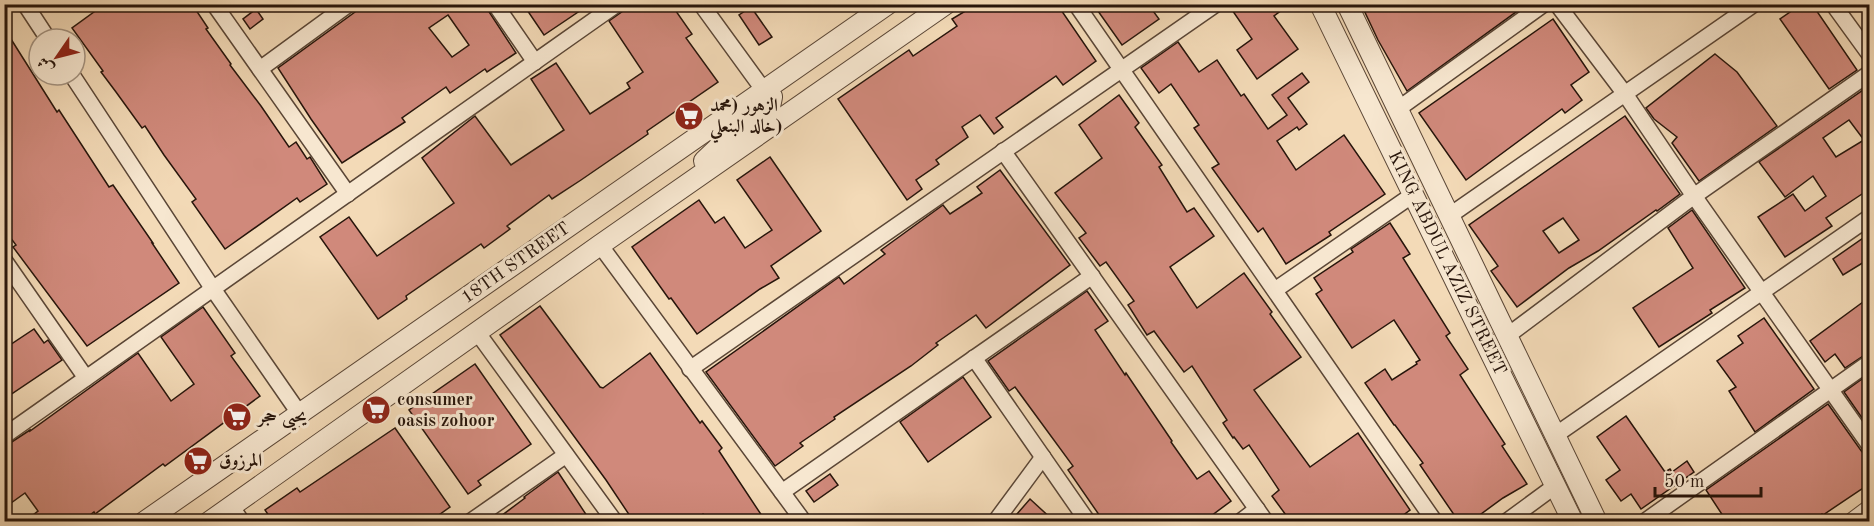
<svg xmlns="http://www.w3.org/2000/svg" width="1874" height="526" viewBox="0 0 1874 526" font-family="'Old Standard TT',Amiri,serif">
<rect width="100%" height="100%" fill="#f3dab7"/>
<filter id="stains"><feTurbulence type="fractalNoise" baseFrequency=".00333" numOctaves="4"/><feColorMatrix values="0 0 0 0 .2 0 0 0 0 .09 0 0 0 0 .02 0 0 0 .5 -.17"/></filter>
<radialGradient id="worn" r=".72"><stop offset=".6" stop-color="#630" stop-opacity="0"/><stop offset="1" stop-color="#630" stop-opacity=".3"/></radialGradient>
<!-- building -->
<g fill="#d0897b" stroke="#27150b" stroke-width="1.5" fill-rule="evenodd">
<path d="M105,4H192L208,28L206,29L231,64L230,65L261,106L289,147L296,142L307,159L310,157L327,184L300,202L297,198L225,249L192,202L196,199L164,155L145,126L142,128L116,92L101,72L103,71L72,28Z"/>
<path d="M360,4H484L516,53L487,72L485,69L450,93L446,87L402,118L405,122L342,163L311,119L278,68L355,12ZM448,15L469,45L452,57L429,28Z"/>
<path d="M523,4H590L544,35Z"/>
<path d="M633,4H671L692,34L686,38L718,82L647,131L648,134L581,180L552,199L549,195L507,226L510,229L484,248L481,244L406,296L407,299L378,319L320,237L349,217L377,256L454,203L422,158L475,116L511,165L564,130L531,79L556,63L590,114L630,88L627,83L643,72L609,21Z"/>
<path d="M977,4H1057L1096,61L1063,85L1056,76L996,118L1003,127L994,134L980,115L962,127L968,137L936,160L939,164L916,180L922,189L907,200L838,99L909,50L913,56L957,26L952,19Z"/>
<path d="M1093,4H1148L1159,19L1122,45Z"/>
<path d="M1228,4H1290L1274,16L1298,49L1257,79L1237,50L1252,39Z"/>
<path d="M1365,4H1527L1407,91L1378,40L1362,6Z"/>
<path d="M1785,4H1812L1857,70L1829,89L1780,19L1790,12Z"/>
<path d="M751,7L772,37L759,45L739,15Z"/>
<path d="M256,9L263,19L250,29L243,19Z"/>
<path d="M1553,19L1589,72L1571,85L1582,100L1565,113L1562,109L1466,180L1419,113Z"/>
<path d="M4,28L57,112L59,110L109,187L113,185L153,243H152L179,283L87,346L13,247L16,245L4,229Z"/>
<path d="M1178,42L1199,72L1217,60L1241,96L1244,94L1268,129L1287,115L1272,95L1302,73L1309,82L1288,98L1307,124L1299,130L1297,127L1277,141L1296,170L1344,135L1385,194L1329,232L1331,235L1286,264L1263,228L1258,232L1212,168L1219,164L1194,128L1199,125L1171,84L1159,93L1141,68Z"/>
<path d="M1715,54L1737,72L1777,126L1699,181L1672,143L1677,137L1654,119L1646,108Z"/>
<path d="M1869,86V185L1863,190L1865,192L1826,218L1832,226L1785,257L1758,217L1793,194L1805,211L1826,196L1813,176L1785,197L1759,162ZM1849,120L1864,140L1836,157L1823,138Z"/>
<path d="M1119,95L1139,123L1135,127L1162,165L1159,167L1187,212L1194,208L1214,236L1170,267L1197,308L1244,273L1272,312L1270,314L1301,357L1254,390L1310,467L1358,433L1410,510L1394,522H1291L1272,496L1279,490L1249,445L1243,449L1234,437L1233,438L1223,423L1227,420L1192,366L1184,372L1154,331L1147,335L1128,305L1134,301L1106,262L1100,266L1079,238L1086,233L1055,193L1102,158L1079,125Z"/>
<path d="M1625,116L1680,194L1657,211L1656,210L1598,251L1569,268L1517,307L1491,271L1498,266L1469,225ZM1563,218L1579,240L1559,253L1543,231Z"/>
<path d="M770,157L821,231L771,266L779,278L760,289L697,334L671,298L669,299L632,247L699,200L715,223L724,217L745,248L772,230L737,180Z"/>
<path d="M1000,170L1070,265L986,328L976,315L936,343L938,345L911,366L834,417L835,419L800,443L803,446L775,466L706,372L839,277L844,284L885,254L881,250L943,205L950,214L982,193L977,187Z"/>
<path d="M1692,210L1745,288L1710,310L1712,313L1659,347L1633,308L1693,268L1668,228Z"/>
<path d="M1390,223L1410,254L1403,258L1450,333L1446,336L1468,369L1460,375L1505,444L1502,446L1527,484L1503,498L1470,522H1459L1420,465L1423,463L1395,425H1394L1365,383L1385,369L1392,380L1417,364L1416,362L1420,360L1394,320L1352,348L1316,294L1322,290L1314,278L1353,252L1351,249Z"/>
<path d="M1869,234V259L1843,275L1833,259Z"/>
<path d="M1087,291L1108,321L1095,330L1125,375L1126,373L1172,441L1171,442L1197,479L1209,471L1231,501L1203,522H1104L1068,470L1073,466L1015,387L1009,391L988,361Z"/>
<path d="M1863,302L1869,311V352L1845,368L1835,354L1825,362L1810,341Z"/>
<path d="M540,306L600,387L603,388L650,353L700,423L702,421L722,448L719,451L766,522H708L703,514L693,522H634L606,480L500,335Z"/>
<path d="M203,307L235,353L231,356L260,396L165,466L163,464L95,514L94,512L81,522H24L38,511L25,493L4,508V447L30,430V431L138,353L171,401L194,384L161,337Z"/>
<path d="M1764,318L1814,389L1755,432L1729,391L1736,387L1717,361L1743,343L1738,336Z"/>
<path d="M34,329L44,343L48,340L62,360L4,399V349Z"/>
<path d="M475,364L531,444L478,481L481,485L468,494L409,410Z"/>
<path d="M1869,374V428L1844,392Z"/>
<path d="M963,377L991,417L928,462L900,422Z"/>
<path d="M1828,404L1862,452L1869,456V484L1823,515L1822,514L1810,522H1727L1706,490Z"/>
<path d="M1626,416L1665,472L1670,469L1672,472L1687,461L1694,472L1641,509L1631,494L1621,501L1606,480L1620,470L1597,437Z"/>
<path d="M395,428L450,507L429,522H273L265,510L297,488L300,492Z"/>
<path d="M558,472L591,522H493L525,498L524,497Z"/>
<path d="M830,474L838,485L814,502L806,491Z"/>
<path d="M1030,499L1055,522H1026L1017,514Z"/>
</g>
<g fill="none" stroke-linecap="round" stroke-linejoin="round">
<!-- minor casing -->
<g stroke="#5a4636" stroke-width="18">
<g id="minor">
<path d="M25,4L48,39"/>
<path d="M214,4L348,194"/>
<path d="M495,4L535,62"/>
<path d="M701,4L765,92"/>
<path d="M1076,4L1435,522"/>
<path d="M1557,4L1625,94L1694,196L1870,446"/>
<path d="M1833,4L1870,55"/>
<path d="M260,69L349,4"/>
<path d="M72,75L213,289L299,413"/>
<path d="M1398,109L1544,4"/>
<path d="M1003,151L1266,522"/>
<path d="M1449,216L1754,4"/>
<path d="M600,245L804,522"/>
<path d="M4,260L86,378"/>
<path d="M1275,290L1414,194"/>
<path d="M477,332L615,522"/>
<path d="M1507,336L1694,196L1870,73"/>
<path d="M974,358L1088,522"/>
<path d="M690,369L1216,4"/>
<path d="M1557,434L1870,217"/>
<path d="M4,436L617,4"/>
<path d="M782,492L1092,276"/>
<path d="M231,506L242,522"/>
<path d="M470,522L566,455"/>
<path d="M995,522L1043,457"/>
<path d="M1240,522L1257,509"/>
<path d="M1506,522L1555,486"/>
<path d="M1644,522L1870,362"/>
</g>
</g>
<!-- tertiary casing -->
<g stroke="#5a4636" stroke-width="22">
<g id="tertiary">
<path d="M1320,4L1573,522"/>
<path d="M1347,4L1597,522"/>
<path d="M704,161L724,142L756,120L770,107L772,97L765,92"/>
<path d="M144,522L888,4"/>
<path d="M209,522L600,245L946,4"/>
<path d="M1854,522L1870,510"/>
</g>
</g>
<!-- minor -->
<use href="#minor" stroke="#f7e7d0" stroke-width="15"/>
<!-- tertiary -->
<use href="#tertiary" stroke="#f7e7d0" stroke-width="20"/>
</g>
<!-- icons -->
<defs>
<g id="supermarket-disc" transform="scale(1.5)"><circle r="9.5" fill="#8f2418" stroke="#f7e7d0"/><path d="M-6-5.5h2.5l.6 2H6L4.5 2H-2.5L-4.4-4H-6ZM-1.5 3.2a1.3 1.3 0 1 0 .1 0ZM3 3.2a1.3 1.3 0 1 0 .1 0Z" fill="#fff"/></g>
</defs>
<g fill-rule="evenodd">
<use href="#supermarket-disc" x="689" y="116"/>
<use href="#supermarket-disc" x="376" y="410"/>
<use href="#supermarket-disc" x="237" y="417"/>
<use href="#supermarket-disc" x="198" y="461"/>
</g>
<g text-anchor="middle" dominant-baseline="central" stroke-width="6" stroke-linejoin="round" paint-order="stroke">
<!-- poi labels -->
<g font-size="18" font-weight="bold" fill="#27150b" stroke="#f7e7d0" text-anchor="start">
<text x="710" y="106">الزهور (محمد<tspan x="710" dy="21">خالد البنعلي)</tspan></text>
<text x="397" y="400">consumer<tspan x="397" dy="21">oasis zohoor</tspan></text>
<text x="258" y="417">يحيى حجر</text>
<text x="219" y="461">المرزوق</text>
</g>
<!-- street labels -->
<g font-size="18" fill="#27150b" stroke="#f7e7d0">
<text transform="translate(516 263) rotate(-35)">18TH STREET</text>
<text transform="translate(1447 263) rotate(64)">KING ABDUL AZIZ STREET</text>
</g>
</g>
<!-- margin -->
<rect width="1874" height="526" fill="none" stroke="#f3dab7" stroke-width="24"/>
<rect x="6" y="6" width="1862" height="514" fill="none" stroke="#27150b" stroke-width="3"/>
<rect x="12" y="12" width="1850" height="502" fill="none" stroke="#27150b" stroke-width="1.5"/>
<!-- north arrow -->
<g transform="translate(57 57) rotate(235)"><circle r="28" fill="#f7e7d0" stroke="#a49381" stroke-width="1.5"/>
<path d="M0-4.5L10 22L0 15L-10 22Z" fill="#8f2418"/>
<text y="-9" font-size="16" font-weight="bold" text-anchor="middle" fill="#27150b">ش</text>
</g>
<!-- scale -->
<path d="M1655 487v9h106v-9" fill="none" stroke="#27150b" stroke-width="3"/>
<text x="1664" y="487" font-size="18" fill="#27150b" stroke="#f7e7d0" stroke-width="4.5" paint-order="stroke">50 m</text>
<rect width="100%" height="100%" filter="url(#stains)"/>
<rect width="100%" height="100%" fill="url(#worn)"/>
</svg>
